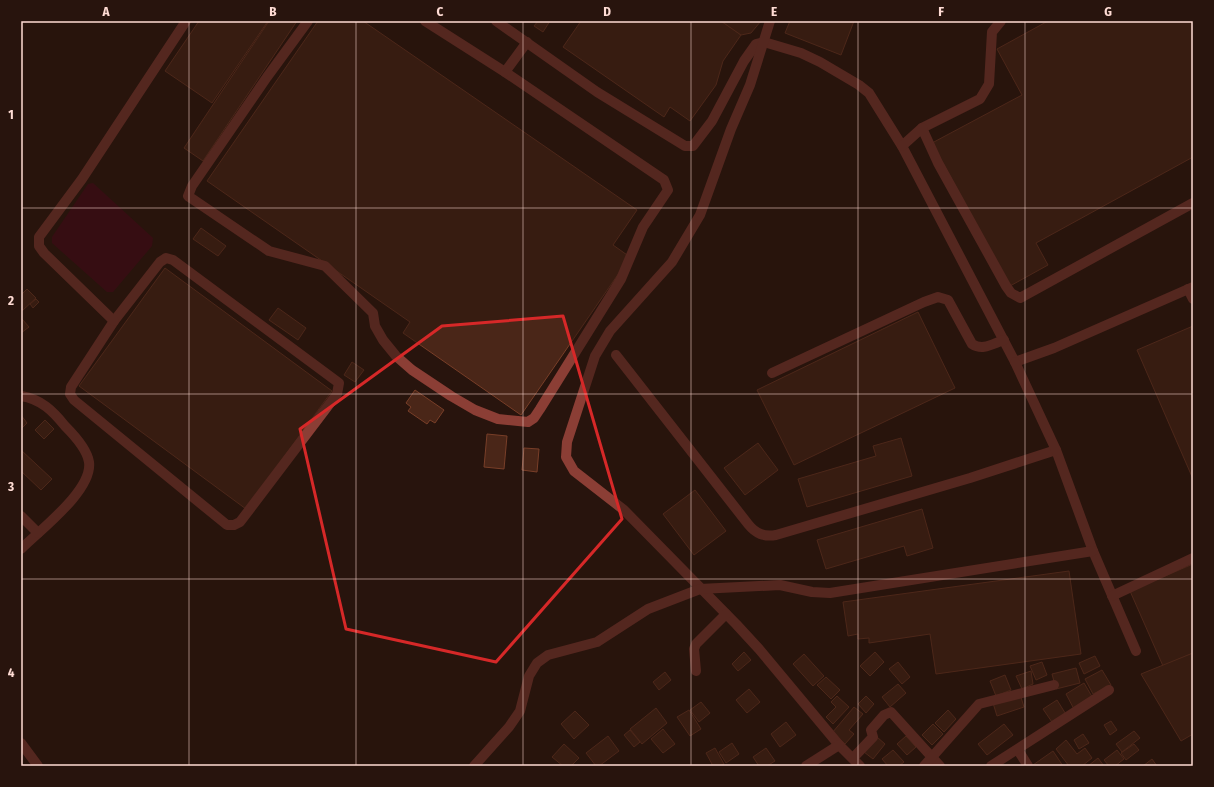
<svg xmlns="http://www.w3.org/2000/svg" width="1214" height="787" viewBox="0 0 1214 787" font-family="'Fira Sans Condensed',sans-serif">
<rect width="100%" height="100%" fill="#28140d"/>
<!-- water -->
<path fill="#480619" d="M93,183L153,238L152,246L113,292H107L52,243V237L88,184Z"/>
<!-- building -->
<g fill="#4a2618" stroke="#783e28">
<path d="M199,21H268L212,103L165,71Z"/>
<path d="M269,21H297L203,161L184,148Z"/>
<path d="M318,21H363L637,210L613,245L630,257L521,415L403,333L410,322L207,181Z"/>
<path d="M538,21H550L543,32L534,26Z"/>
<path d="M581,21H721L741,35L723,61L716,85L690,121L670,107L664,117L563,47Z"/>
<path d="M721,21H761L751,33L741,35Z"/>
<path d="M790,21H854L841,55L785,33Z"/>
<path d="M1048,21H1193V157L1036,243L1048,265L1010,286L932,143L1022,95L997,49Z"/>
<path d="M201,228L226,246L218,256L193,239Z"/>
<path d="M165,268L332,391L246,509L79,386Z"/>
<path d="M27,289L36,298L22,311L21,295Z"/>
<path d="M36,299L39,302L33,308L30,304Z"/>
<path d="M278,308L306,328L298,340L269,320Z"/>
<path d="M918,312L955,388L794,465L757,390Z"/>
<path d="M22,319L29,327L21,333V320Z"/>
<path d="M1193,326V479L1137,350Z"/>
<path d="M352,362L364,370L355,382L344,375Z"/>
<path d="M415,390L444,410L435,423L430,420L427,424L408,411L411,407L406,403Z"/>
<path d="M21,415L27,423L21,429Z"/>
<path d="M45,420L54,429L44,439L35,430Z"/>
<path d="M487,434L507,436L504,469L484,467Z"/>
<path d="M901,438L912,476L807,507L798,479L876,456L873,446Z"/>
<path d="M758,443L778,470L745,495L724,468Z"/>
<path d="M524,448L539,449L537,472L522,470Z"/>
<path d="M21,450L52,479L41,490L21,471Z"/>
<path d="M695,490L726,531L694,555L663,514Z"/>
<path d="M922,509L933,548L907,556L904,546L826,569L817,540Z"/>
<path d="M1193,564V653L1163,666L1130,591Z"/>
<path d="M1069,571L1081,654L936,674L930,634L869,643V638L858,639V634L848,636L843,602Z"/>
<path d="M744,652L751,660L738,671L732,664Z"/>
<path d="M875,652L884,662L870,676L860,666Z"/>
<path d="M1193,653V734L1181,741L1141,674Z"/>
<path d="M804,654L824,676L813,686L793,664Z"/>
<path d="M1095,656L1100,666L1084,674L1079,663Z"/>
<path d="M898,662L910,677L902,684L889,669Z"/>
<path d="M1042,662L1047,675L1036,680L1030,666Z"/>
<path d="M1076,668L1080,683L1056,689L1052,674Z"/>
<path d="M1102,670L1111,685L1093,694L1085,679Z"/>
<path d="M1031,671L1033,684L1022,689L1016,676Z"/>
<path d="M665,672L671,680L659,690L653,682Z"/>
<path d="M1005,675L1011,690L996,696L990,681Z"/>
<path d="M826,677L840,690L831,699L817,685Z"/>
<path d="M1084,683L1094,700L1075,711L1066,694Z"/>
<path d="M898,684L906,693L890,707L882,697Z"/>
<path d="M749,689L760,702L747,713L736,700Z"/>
<path d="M1020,694L1024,707L997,716L993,703Z"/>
<path d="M837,696L849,707L833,724L826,717L836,707L831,702Z"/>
<path d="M866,696L874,704L866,713L858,704Z"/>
<path d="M1057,700L1067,716L1054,725L1043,709Z"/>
<path d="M701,702L710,713L699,722L690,710Z"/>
<path d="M854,707L863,714L849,730L854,734L845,744L832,733Z"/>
<path d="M656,708L667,723L642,744L630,729Z"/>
<path d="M689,710L701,729L690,736L677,717Z"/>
<path d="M948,710L956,719L944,732L935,723Z"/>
<path d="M575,711L589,725L574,739L561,724Z"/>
<path d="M1111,721L1117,730L1110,735L1104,725Z"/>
<path d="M786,722L796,735L780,747L771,734Z"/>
<path d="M933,724L943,734L932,745L922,735Z"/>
<path d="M1004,724L1013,735L987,755L978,744Z"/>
<path d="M663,729L675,744L663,753L651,739Z"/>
<path d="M630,730L640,742L634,747L624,735Z"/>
<path d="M1134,731L1140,738L1122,752L1116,744Z"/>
<path d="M1083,734L1089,743L1079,749L1074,740Z"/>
<path d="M608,736L619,751L599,766H596L586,753Z"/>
<path d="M906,736L916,747L907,755L897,744Z"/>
<path d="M877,737L885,744L873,759L864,752Z"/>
<path d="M1066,740L1077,754L1085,748L1092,758L1082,766H1069L1056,749Z"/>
<path d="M732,743L739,754L726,763L719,752Z"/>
<path d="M564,744L579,758L571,766H563L552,757Z"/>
<path d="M1134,744L1139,750L1126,760L1121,753Z"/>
<path d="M715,748L724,764L720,766H713L706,753Z"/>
<path d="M766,748L775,761L767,766H759L753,757Z"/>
<path d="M893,750L904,762L899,766H888L882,759Z"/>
<path d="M1117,750L1124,759L1115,766H1109L1104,760Z"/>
<path d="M1053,751L1063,766H1034L1033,765Z"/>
<path d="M1098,758L1104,766H1088Z"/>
<path d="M1152,759L1157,766H1143Z"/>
</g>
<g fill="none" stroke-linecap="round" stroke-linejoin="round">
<!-- minor -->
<g stroke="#8b3e35" stroke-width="10">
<path d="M308,21L267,77L192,186L188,196L269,251L325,266L373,313L375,326L383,340L396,356L412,370L451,396L475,410L498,419L528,422L534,418L540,409L621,279L643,227L668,190L664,180L505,72L425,21"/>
<path d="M496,21L597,92L685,146H693L712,121L744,61L756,44L764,42L801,53L820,62L859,85L869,93L902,146L1015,362L1054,348L1193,287"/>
<path d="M770,21L750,85L731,129L700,215L672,262L610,331L595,356L567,442L566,457L574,471L624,510L736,624L759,649L839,745L860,766"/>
<path d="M505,72L527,42"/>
<path d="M922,128L980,99L989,84L992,32L1001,21"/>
<path d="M902,146L922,128L938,163L1006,286L1011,293L1020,298L1193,203"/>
<path d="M166,258L173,260L339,383L337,394L240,522L234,525H227L74,400L70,394L71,387L114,321L160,262Z"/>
<path d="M1188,289L1193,299"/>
<path d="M114,321L44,253L39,246V237L82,179L186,21"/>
<path d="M616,355L748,524C756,534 764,537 776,535L970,478L1056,450"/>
<path d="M1015,362L1056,450L1093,551L1136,651"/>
<path d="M772,373L924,302L938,297L948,300L972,344C983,351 992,344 1004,340"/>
<path d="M21,396C41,399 53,411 65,426C74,435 87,449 89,462C93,490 40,530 21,549"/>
<path d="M21,516L38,533"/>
<path d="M1112,596L1193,558"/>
<path d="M696,671L694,649L696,644L726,614"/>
<path d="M21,743L38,766"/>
<path d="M1018,750L1028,766"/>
<path d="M853,758L873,737L871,730L884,715L891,712L940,766"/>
<path d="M474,766L509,727L520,711L529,676L537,663L548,655L597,642L648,609L700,589L780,585L812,592L830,593L1093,551"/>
<path d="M806,766L839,745"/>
<path d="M924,766L979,704L1054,685"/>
<path d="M991,766L1109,690"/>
</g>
</g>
<!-- marked area -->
<path d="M0 0H1214V787H0ZM563,316L622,519L496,662L346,629L300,429L442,326Z" fill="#28140d" fill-opacity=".55" fill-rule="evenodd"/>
<path fill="none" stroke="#d62828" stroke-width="3" stroke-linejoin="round" d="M563,316L622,519L496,662L346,629L300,429L442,326Z"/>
<!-- grid -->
<path fill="none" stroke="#ffdcd4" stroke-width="1" stroke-opacity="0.55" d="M189,21V766M356,21V766M523,21V766M691,21V766M858,21V766M1025,21V766M21,208H1193M21,394H1193M21,579H1193"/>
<!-- border -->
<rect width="1214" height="787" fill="none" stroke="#28140d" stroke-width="44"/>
<rect x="22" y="22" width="1170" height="743" fill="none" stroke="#ffdcd4" stroke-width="1.5"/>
<g font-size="13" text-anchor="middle" font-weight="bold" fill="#ffdcd4">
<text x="106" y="16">A</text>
<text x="273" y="16">B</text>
<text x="440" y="16">C</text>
<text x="607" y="16">D</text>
<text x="774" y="16">E</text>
<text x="941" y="16">F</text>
<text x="1108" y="16">G</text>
<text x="11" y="119">1</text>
<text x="11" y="305">2</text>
<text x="11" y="491">3</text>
<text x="11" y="677">4</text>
</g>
</svg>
